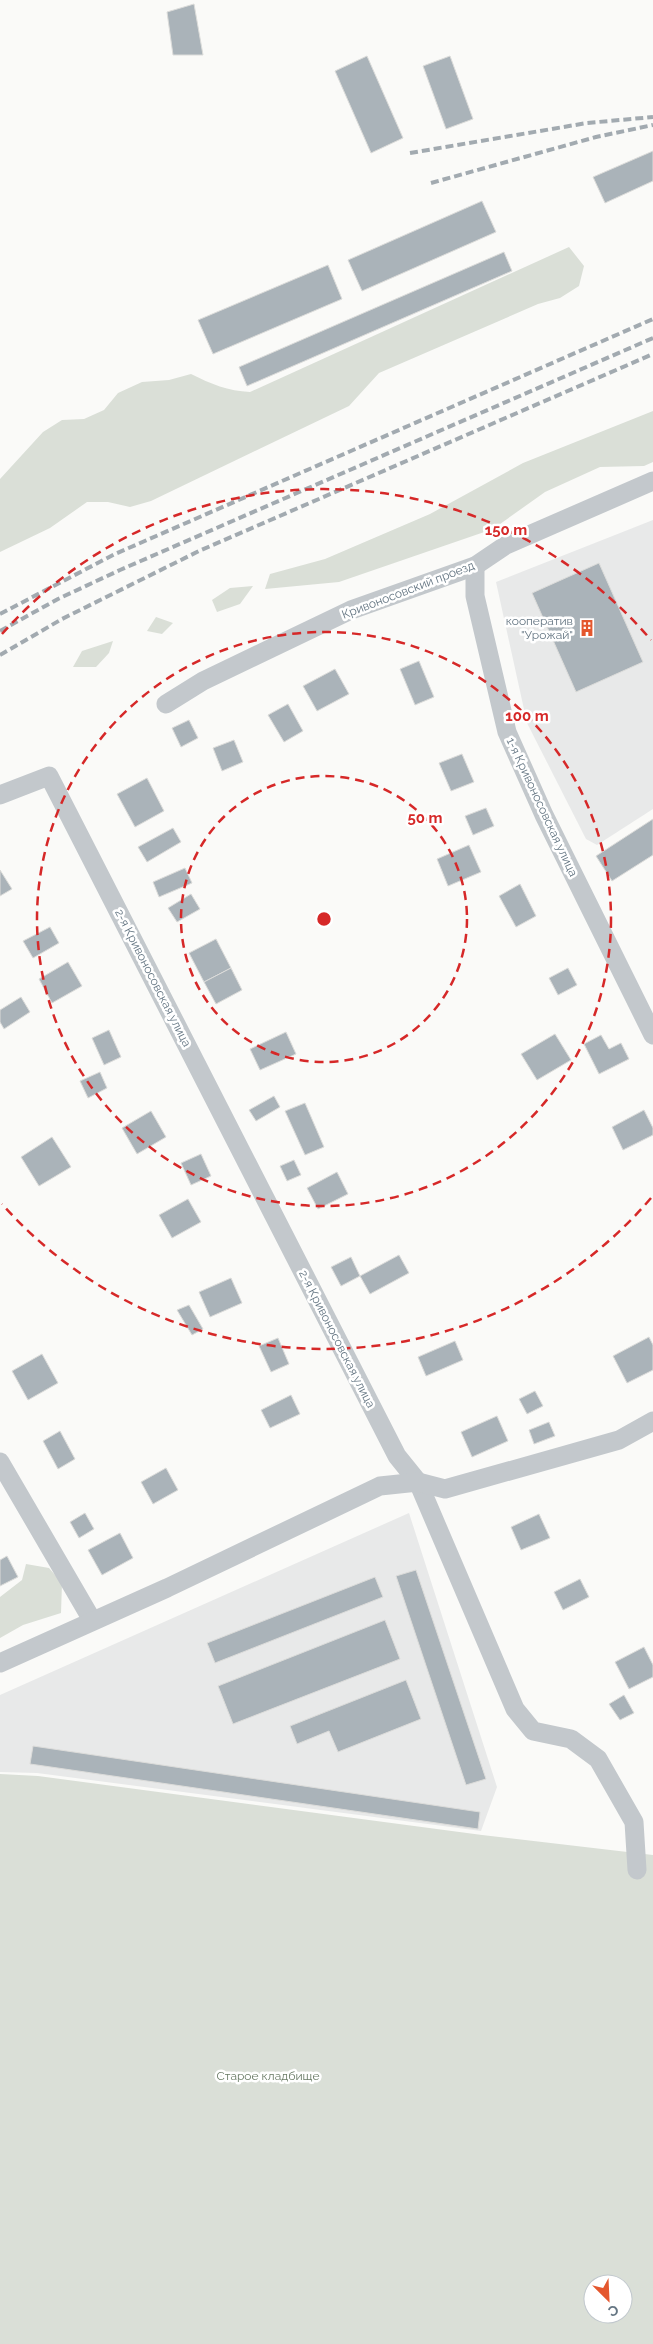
<svg xmlns="http://www.w3.org/2000/svg" width="653" height="2344" viewBox="0 0 653 2344" font-family="Raleway,sans-serif">
<rect width="100%" height="100%" fill="#fafaf8"/>
<!-- built -->
<g fill="#e8e9e9">
<path d="M653,520V809L597,845L586,839L527,723L496,582Z"/>
<path d="M409,1513L497,1787L481,1831L37,1773L0,1772V1695Z"/>
</g>
<!-- green -->
<g fill="#dadfd7" fill-rule="evenodd">
<path d="M569,247L584,266L579,286L560,298L538,304L379,373L349,406L151,501L130,507L108,502H87L50,528L0,552V479L43,432L62,420L84,419L104,410L118,393L142,382L169,380L191,374C211,384 228,391 250,392Z"/>
<path d="M653,411V462L644,466L600,467L545,492L493,529L339,582L265,589L270,574L325,559L430,514L523,463Z"/>
<path d="M253,586L240,604L217,612L212,600L230,588Z"/>
<path d="M156,617L173,623L162,634L147,631Z"/>
<path d="M113,641L109,653L96,667H73L82,651Z"/>
<path d="M26,1564L49,1568L62,1583L61,1613L23,1625L0,1638V1597L22,1580Z"/>
<path d="M0,1774L38,1776L482,1835L653,1855V2344H0ZM593,2284H623V2314H593Z"/>
</g>
<!-- building -->
<g fill="#aab3b9" stroke="#dcdcda">
<path d="M194,4L203,55H173L167,12Z"/>
<path d="M367,56L403,138L371,153L335,71Z"/>
<path d="M450,56L473,119L446,129L423,66Z"/>
<path d="M653,151V181L605,203L593,177Z"/>
<path d="M482,201L496,232L362,291L348,260Z"/>
<path d="M504,252L512,271L247,386L239,367Z"/>
<path d="M328,265L342,299L213,354L198,320Z"/>
<path d="M599,563L643,662L576,692L532,593Z"/>
<path d="M419,661L434,697L415,705L400,669Z"/>
<path d="M335,669L349,694L317,711L303,686Z"/>
<path d="M288,704L303,731L284,742L268,715Z"/>
<path d="M189,720L198,738L181,747L172,728Z"/>
<path d="M234,740L243,762L222,771L213,748Z"/>
<path d="M462,754L474,782L451,791L439,763Z"/>
<path d="M147,778L164,811L135,827L117,794Z"/>
<path d="M486,808L494,826L473,835L465,816Z"/>
<path d="M653,819V855L612,881L596,856Z"/>
<path d="M173,828L181,842L147,862L138,847Z"/>
<path d="M469,845L481,872L448,886L437,859Z"/>
<path d="M185,868L192,883L159,897L153,882Z"/>
<path d="M0,870L12,889L0,896Z"/>
<path d="M520,884L536,916L516,927L499,896Z"/>
<path d="M191,894L200,909L177,922L168,908Z"/>
<path d="M50,927L59,943L33,958L23,941Z"/>
<path d="M216,939L231,968L204,982L189,953Z"/>
<path d="M68,962L82,986L52,1003L39,979Z"/>
<path d="M231,968L242,990L216,1004L204,982Z"/>
<path d="M568,968L577,985L558,995L549,978Z"/>
<path d="M21,997L30,1012L4,1029L0,1022V1010Z"/>
<path d="M109,1030L121,1057L104,1065L92,1038Z"/>
<path d="M286,1032L296,1054L260,1070L250,1049Z"/>
<path d="M555,1034L571,1060L537,1080L521,1054Z"/>
<path d="M601,1035L609,1049L621,1043L629,1059L599,1074L584,1044Z"/>
<path d="M100,1072L107,1088L88,1098L80,1081Z"/>
<path d="M274,1096L280,1107L256,1121L249,1110Z"/>
<path d="M305,1103L324,1147L305,1155L285,1111Z"/>
<path d="M644,1110L653,1128V1135L623,1150L612,1127Z"/>
<path d="M151,1111L166,1137L137,1154L122,1128Z"/>
<path d="M52,1137L71,1167L39,1186L21,1157Z"/>
<path d="M201,1154L211,1176L191,1185L181,1163Z"/>
<path d="M294,1160L301,1175L287,1181L280,1166Z"/>
<path d="M337,1172L348,1194L318,1209L307,1188Z"/>
<path d="M188,1199L201,1222L172,1238L159,1215Z"/>
<path d="M399,1255L409,1273L370,1294L360,1276Z"/>
<path d="M351,1257L360,1276L341,1286L331,1267Z"/>
<path d="M231,1278L242,1303L210,1317L199,1292Z"/>
<path d="M189,1305L203,1329L192,1335L177,1310Z"/>
<path d="M649,1337L653,1345V1370L627,1383L613,1356Z"/>
<path d="M278,1338L289,1364L271,1372L259,1346Z"/>
<path d="M455,1341L463,1360L426,1376L418,1357Z"/>
<path d="M42,1354L58,1383L28,1400L12,1371Z"/>
<path d="M535,1391L543,1406L527,1414L519,1399Z"/>
<path d="M291,1395L300,1414L270,1428L261,1410Z"/>
<path d="M497,1416L508,1441L472,1457L461,1432Z"/>
<path d="M549,1422L555,1436L534,1444L529,1430Z"/>
<path d="M60,1431L75,1459L58,1469L43,1441Z"/>
<path d="M166,1468L178,1490L153,1504L141,1482Z"/>
<path d="M85,1513L94,1529L79,1538L70,1522Z"/>
<path d="M539,1514L550,1538L521,1550L511,1527Z"/>
<path d="M120,1533L133,1558L102,1575L88,1550Z"/>
<path d="M7,1556L18,1577L0,1586V1560Z"/>
<path d="M416,1570L486,1779L466,1785L396,1576Z"/>
<path d="M375,1577L383,1597L215,1663L207,1643Z"/>
<path d="M580,1579L589,1597L563,1610L554,1592Z"/>
<path d="M385,1620L400,1659L233,1724L218,1686Z"/>
<path d="M644,1647L653,1665V1677L629,1689L615,1662Z"/>
<path d="M406,1680L421,1719L338,1752L329,1731L297,1744L290,1726Z"/>
<path d="M624,1695L634,1713L620,1720L609,1704Z"/>
<path d="M33,1746L480,1812L478,1829L30,1764Z"/>
</g>
<g fill="none" stroke-linecap="round" stroke-linejoin="round">
<!-- minor -->
<g stroke="#c3c8cc" stroke-width="19">
<path d="M475,566V596L507,732L544,815L653,1035"/>
<path d="M166,704L203,681L351,610L475,566L506,545L653,481"/>
<path d="M0,795L49,776L397,1456L418,1482L515,1709L533,1731L571,1739L598,1759L634,1822L637,1870"/>
<path d="M0,1462L92,1620"/>
<path d="M0,1663L167,1588L380,1486L418,1482L445,1489L619,1440L653,1421"/>
</g>
<!-- rail -->
<g stroke="#a2aab0" stroke-width="4" stroke-dasharray="8 4" stroke-linecap="butt">
<path d="M410,153L587,123L653,117"/>
<path d="M431,183L596,137L653,125"/>
<path d="M0,614L115,554L653,319"/>
<path d="M0,631L58,599L120,570L653,338"/>
<path d="M0,655L62,619L199,551L653,354"/>
</g>
</g>
<!-- distance rings -->
<g fill="none" stroke="#d62828" stroke-width="2.5" stroke-dasharray="9 6">
<circle cx="324" cy="919" r="143"/>
<circle cx="324" cy="919" r="287"/>
<path d="M651 1198A430 430 0 0 1 2 1204M2 634A430 430 0 0 1 651 640"/>
</g>
<!-- icons -->
<defs>
<g id="building-bare" transform="scale(1.35)"><path d="M-4-6H4V6H1V3H-1V6H-4ZM-2.5-4.3h1.7v1.8h-1.7ZM.8-4.3h1.7v1.8H.8ZM-2.5-1h1.7V.8h-1.7ZM.8-1h1.7V.8H.8Z" fill="#e4572e" stroke="#fff" stroke-width="2.5" paint-order="stroke"/></g>
</defs>
<g fill-rule="evenodd">
<use href="#building-bare" x="587" y="628"/>
</g>
<g text-anchor="middle" dominant-baseline="central" stroke-width="5" stroke-linejoin="round" paint-order="stroke">
<!-- street labels -->
<g font-size="12" fill="#657683" stroke="#fff">
<text transform="translate(408 590) rotate(-21)">Кривоносовский проезд</text>
<text transform="translate(542 807) rotate(65)">1-я Кривоносовская улица</text>
<text transform="translate(153 978) rotate(63)">2-я Кривоносовская улица</text>
<text transform="translate(337 1339) rotate(63)">2-я Кривоносовская улица</text>
</g>
<!-- poi labels -->
<g font-size="12" fill="#657683" stroke="#fff" text-anchor="end">
<text x="573" y="621">кооператив<tspan x="573" dy="14">"Урожай"</tspan></text>
</g>
<!-- park labels -->
<g font-size="12" fill="#687a64" stroke="#fff">
<text x="268" y="2076">Старое кладбище</text>
</g>
</g>
<circle cx="324" cy="919" r="8" fill="#d62828" stroke="#fff" stroke-width="2.5"/>
<g font-size="15" text-anchor="middle" font-weight="bold" fill="#d62828" stroke="#fff" stroke-width="5" stroke-linejoin="round" paint-order="stroke">
<text x="506" y="535">150 m</text>
<text x="527" y="721">100 m</text>
<text x="425" y="823">50 m</text>
</g>
<!-- north arrow -->
<g transform="translate(608 2299) rotate(156)"><circle r="24" fill="#ffffff" stroke="#c1c8cd"/>
<path d="M0-4L9 19L0 12L-9 19Z" fill="#e4572e"/>
<text y="-8" font-size="14" font-weight="bold" text-anchor="middle" fill="#657683">С</text>
</g>
</svg>
